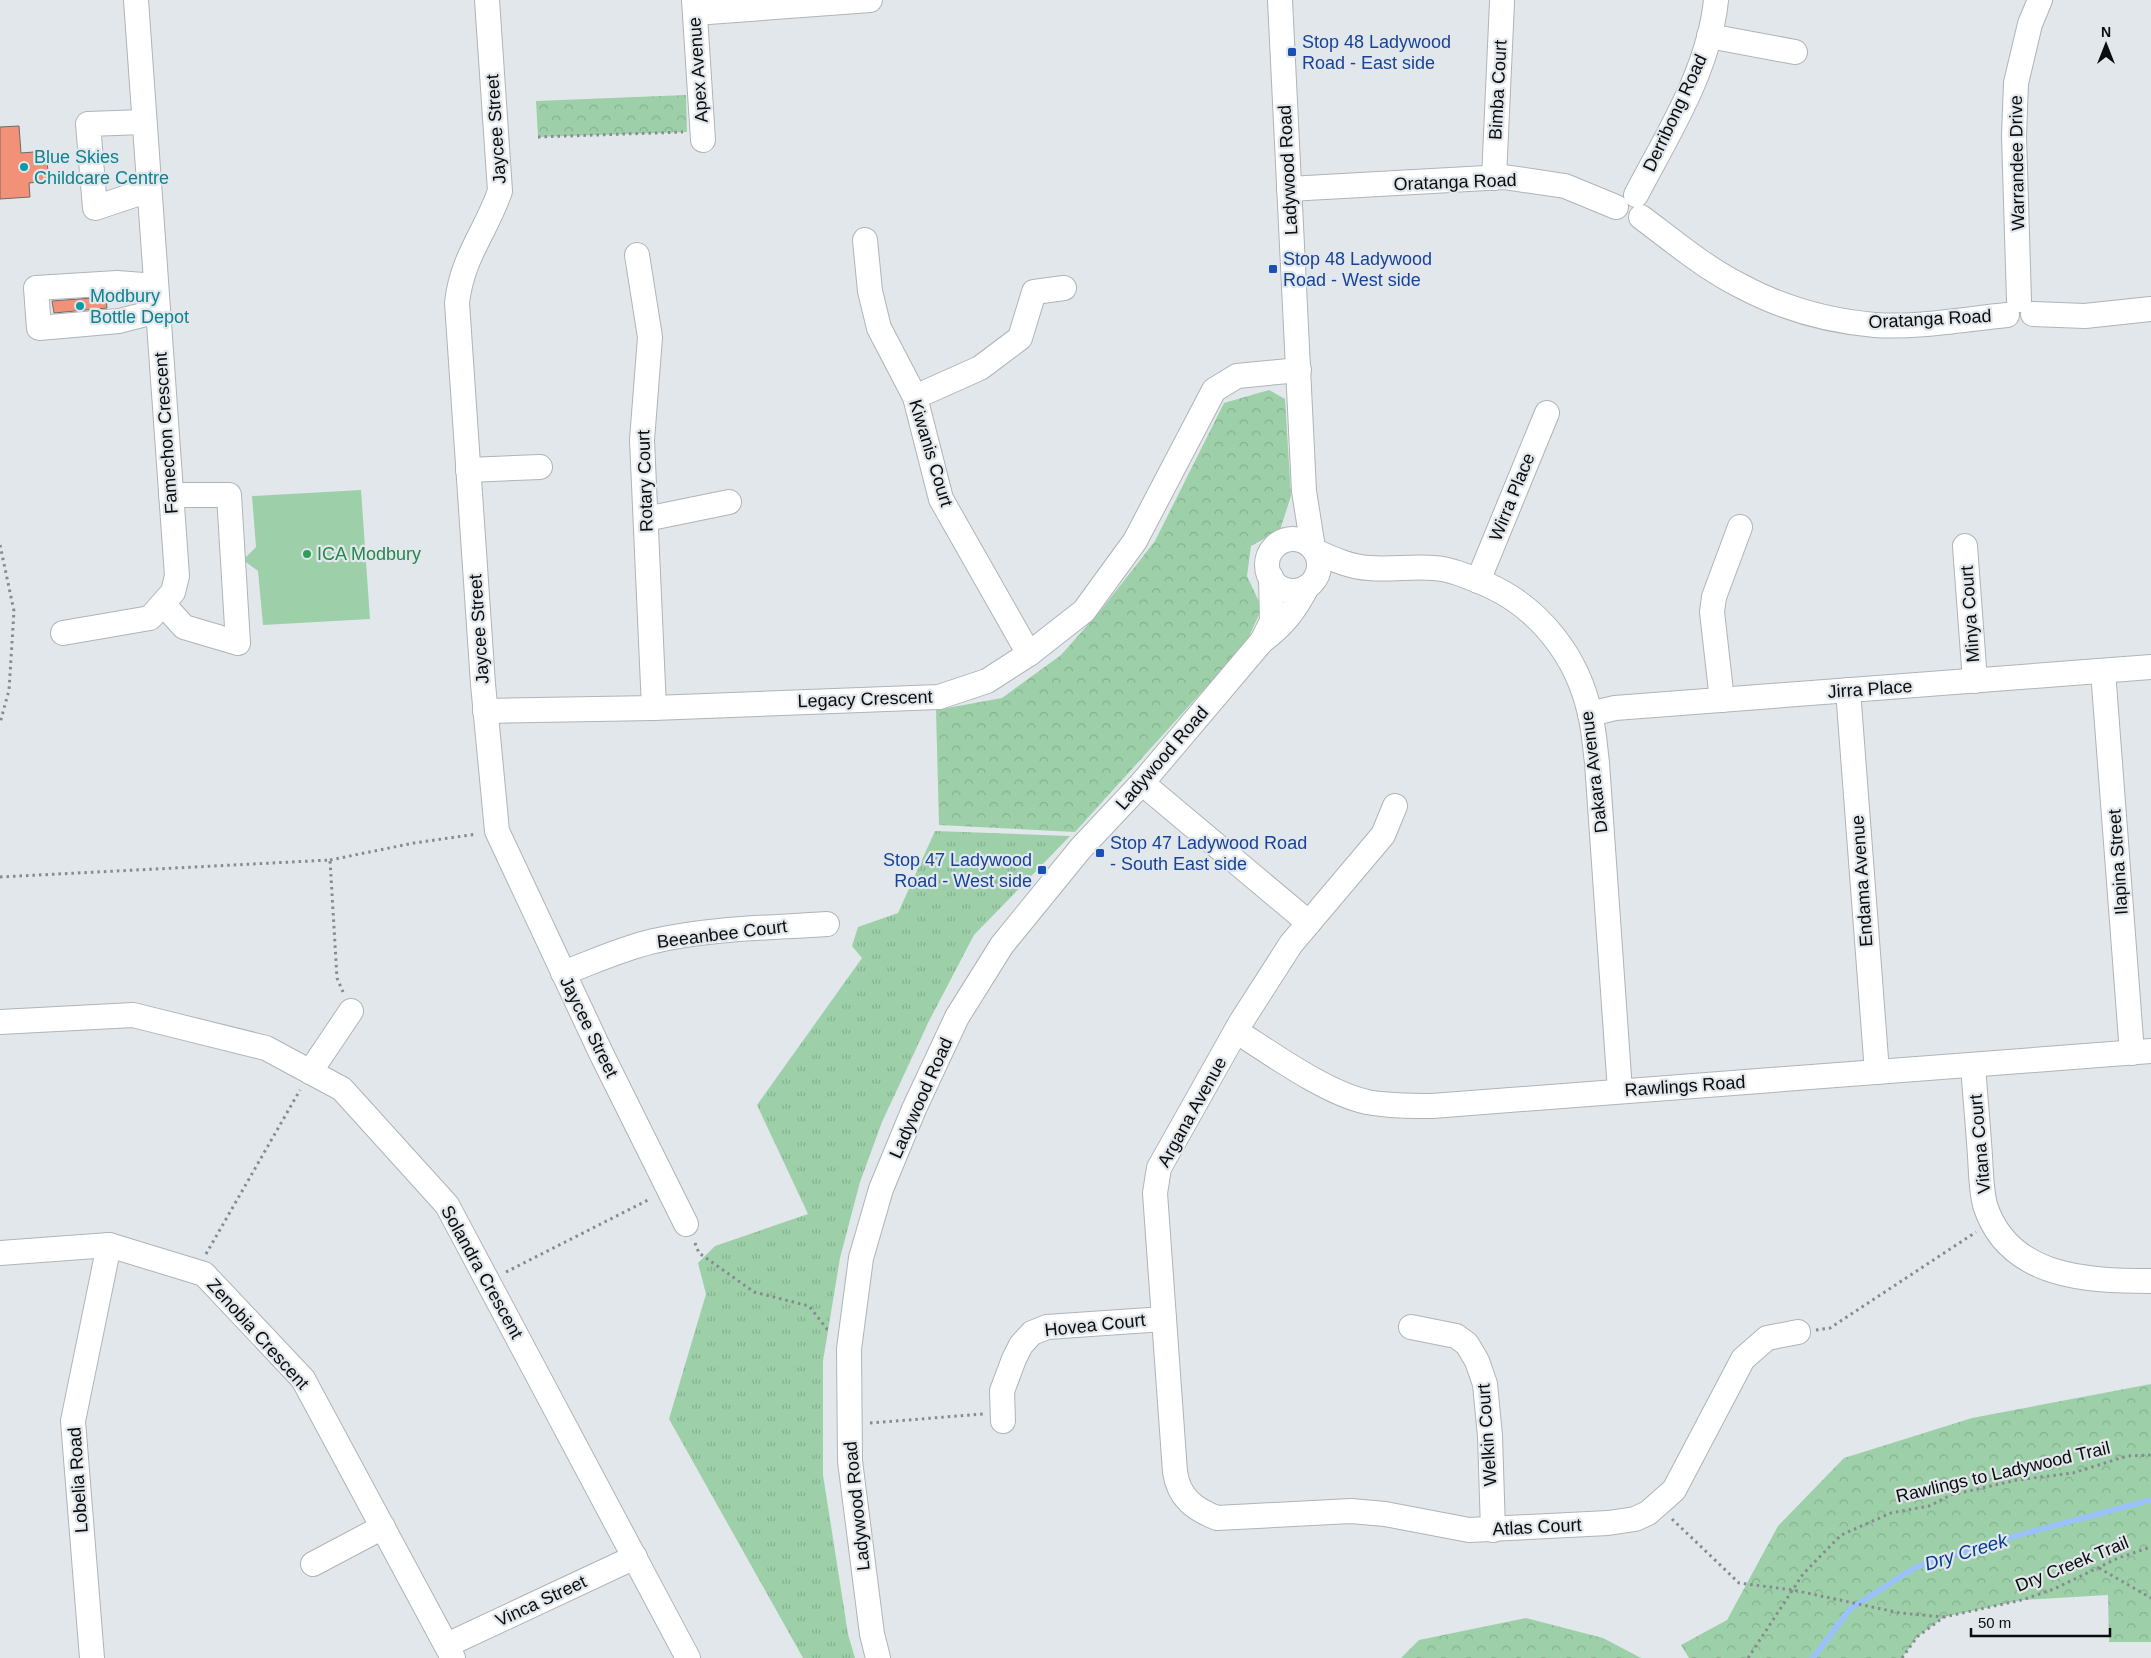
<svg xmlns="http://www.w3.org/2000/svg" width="2151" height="1658" viewBox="0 0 2151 1658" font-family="Helvetica,sans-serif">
<defs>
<pattern id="grass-tufts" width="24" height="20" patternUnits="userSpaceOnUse" patternTransform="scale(1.25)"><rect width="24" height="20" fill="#9dd0a9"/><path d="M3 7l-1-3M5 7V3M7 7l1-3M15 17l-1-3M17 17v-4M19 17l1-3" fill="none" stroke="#86b190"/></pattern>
<pattern id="forest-crowns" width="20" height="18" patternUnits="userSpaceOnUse" patternTransform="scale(1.25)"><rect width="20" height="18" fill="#9dd0a9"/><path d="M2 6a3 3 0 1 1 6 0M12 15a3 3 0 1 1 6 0" fill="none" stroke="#86b190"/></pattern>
</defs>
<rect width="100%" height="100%" fill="#e2e7ec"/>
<!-- grass -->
<path fill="url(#grass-tufts)" d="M935,831L1070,836L974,935L929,1021L882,1122L860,1182L840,1258L823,1361V1475L848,1634L855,1658H803L669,1419L706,1294L698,1263L715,1246L808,1214L757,1105L862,958L852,946L858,927L898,913Z"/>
<!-- forest -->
<g fill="url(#forest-crowns)">
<path d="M686,95L687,132L538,137L536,101Z"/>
<path d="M1269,390L1285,399L1291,496L1280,530L1251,546L1247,576L1262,608L1246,643L1075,832L939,825L936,710L1002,698L1061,655L1101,610L1155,541L1224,403Z"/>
<path d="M2151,1384V1642H2109L2108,1595L2022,1600L1944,1617L1917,1637L1902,1658H1689L1681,1645L1727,1620L1778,1526L1844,1458L1972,1418Z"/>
<path d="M1526,1618L1603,1638L1641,1658H1401L1419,1640Z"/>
</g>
<!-- pitch -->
<path fill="#9dd0a9" d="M361,490L370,619L263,625L258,571L243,560L256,547L252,496Z"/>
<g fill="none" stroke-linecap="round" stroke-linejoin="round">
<!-- stream -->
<path stroke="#9bc0fe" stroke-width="5.5" d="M1813,1658L1850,1609L1914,1568L1985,1544L2151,1500"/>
</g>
<!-- building -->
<g fill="#f19278" stroke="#716a68">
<path d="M19,126L21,153L46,151L49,181L29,183L30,197L0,199V127Z"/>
<path d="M106,297L107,308L54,313L52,301Z"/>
</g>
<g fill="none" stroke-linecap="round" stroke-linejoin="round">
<!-- minor casing -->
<g stroke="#aeb4b8" stroke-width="26">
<g id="minor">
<path d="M487,0L500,191C486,232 462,257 457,303L483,684L497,831L601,1053L686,1224"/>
<path d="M694,0L703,140"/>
<path d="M1280,0L1304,491L1313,548"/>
<path d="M695,13L870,0"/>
<path d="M1709,36L1795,52"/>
<path d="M144,122L88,124L95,208L149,190"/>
<path d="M1494,178L1502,2"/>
<path d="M1289,189L1504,177L1565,186L1616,207"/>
<path d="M1636,195C1668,134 1709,70 1716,0"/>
<path d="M1641,217C1673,241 1705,268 1741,286C1782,308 1829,321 1875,325C1917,328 1965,319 2007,315"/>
<path d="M865,240L870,291L879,328L915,397L941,499L1029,654"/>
<path d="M637,255L650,337L642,440L654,708"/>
<path d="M156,286L117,283L36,288L39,328L119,321L158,311"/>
<path d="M2019,300L2014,136L2016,83L2030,24L2040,0"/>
<path d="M2033,314L2085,316L2151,309"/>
<path d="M915,397L980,368L1020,338L1034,292L1064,288"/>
<path d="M468,470L540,467"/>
<path d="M646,519L729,502"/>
<circle cx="1293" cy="565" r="26"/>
<path d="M1965,546L1975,681"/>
<path d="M1315,551C1333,559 1350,567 1369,568C1391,570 1412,566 1434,568C1452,569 1471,578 1488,585C1541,609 1578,658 1590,714C1594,730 1595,747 1597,763L1620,1091"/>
<path d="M1478,581L1547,413"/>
<path d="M164,605L184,627L238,643L229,495H171"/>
<path d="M63,633L150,618L173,592L177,576L136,0"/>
<path d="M1262,641L1272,621L1271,577"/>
<path d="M2103,671L2132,1053"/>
<path d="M1848,690L1877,1072"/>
<path d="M1722,700L1712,612L1714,597L1740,527"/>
<path d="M485,711L654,708L939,697L987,681L1029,654L1084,611L1135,541L1214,390L1237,376L1299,370"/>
<path d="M1590,714L1615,708L2151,667"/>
<path d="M1142,783L1309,923"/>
<path d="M1395,806L1383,835L1291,944L1241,1022L1159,1168L1155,1193L1175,1472C1179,1498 1194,1509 1217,1518L1351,1511L1385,1514L1469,1530L1608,1523L1635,1519L1648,1513L1674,1490L1743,1359L1767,1338L1798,1332"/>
<path d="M563,973C593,962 623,948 654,941C710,928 769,928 827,924"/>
<path d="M0,1022L133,1015L266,1048L342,1089L447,1205L688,1658"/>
<path d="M1236,1031C1272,1054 1326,1093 1367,1102C1389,1106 1410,1106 1432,1106L2151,1051"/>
<path d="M1973,1065C1975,1095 1978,1125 1980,1156C1981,1172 1981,1189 1985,1205C2008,1278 2087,1281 2151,1281"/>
<path d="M310,1072L351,1011"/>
<path d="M0,1253L109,1245L204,1274L303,1379L453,1658"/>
<path d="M1411,1327L1456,1336L1467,1344L1477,1361L1485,1384L1490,1436L1493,1530"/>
<path d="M1003,1421L1002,1391L1014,1359L1021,1345L1032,1333L1047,1327L1164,1319"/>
<path d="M313,1564L383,1527"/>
<path d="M447,1645L635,1557"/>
<path d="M92,1658L73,1421L109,1245"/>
<path d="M878,1658L872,1634L850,1461L849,1349L861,1258L881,1189L914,1109L957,1017L1002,945L1081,848L1142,783L1262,641C1283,626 1295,610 1307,587"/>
</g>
</g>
<!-- path -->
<g stroke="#878a8e" stroke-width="3" stroke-dasharray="2.5 4" stroke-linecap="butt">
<path d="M538,137L683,132"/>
<path d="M0,545L14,611L9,690L0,723"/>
<path d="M330,860L414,843L477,834"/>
<path d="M0,877L330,860L337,978L343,992"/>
<path d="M695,1243L699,1253L754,1292L809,1306L827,1329L831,1330"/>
<path d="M206,1254L300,1090"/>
<path d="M506,1272L650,1199"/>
<path d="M1816,1330L1830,1328L1976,1232"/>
<path d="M870,1423L983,1414"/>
<path d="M1672,1519L1739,1583L1793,1590L1900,1613L1944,1617"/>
<path d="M2099,1568L2151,1598"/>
<path d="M1748,1658L1803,1574L1841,1535L1891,1513L1929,1506L1951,1495L2017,1480L2073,1473L2127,1456L2151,1455"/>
<path d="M1902,1658L1917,1637L1944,1617L2022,1600L2054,1589L2118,1558L2151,1547"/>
</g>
<!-- minor -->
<use href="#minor" stroke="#fff" stroke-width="24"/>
</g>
<!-- markers -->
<g fill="#1a4fb4" stroke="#e2e7ec" stroke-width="2">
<rect x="1287" y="47" width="10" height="10" rx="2.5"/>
<rect x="1268" y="264" width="10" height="10" rx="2.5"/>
<rect x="1095" y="848" width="10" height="10" rx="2.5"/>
<rect x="1037" y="865" width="10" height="10" rx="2.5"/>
</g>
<g fill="#0f9aa8" stroke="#e2e7ec" stroke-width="2">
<circle cx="24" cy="167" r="5"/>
<circle cx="80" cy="306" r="5"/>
</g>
<circle fill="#2e9e5b" stroke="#e2e7ec" stroke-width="2" cx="307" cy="554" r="5"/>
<g text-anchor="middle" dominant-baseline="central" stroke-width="4.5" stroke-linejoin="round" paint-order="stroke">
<!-- transit labels -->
<g font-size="18" fill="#164399" stroke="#e2e7ec" text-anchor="start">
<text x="1302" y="42">Stop 48 Ladywood<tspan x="1302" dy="21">Road - East side</tspan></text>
<text x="1283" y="259">Stop 48 Ladywood<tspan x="1283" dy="21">Road - West side</tspan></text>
<text x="1110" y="843">Stop 47 Ladywood Road<tspan x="1110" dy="21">- South East side</tspan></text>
<text x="1032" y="860" text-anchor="end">Stop 47 Ladywood<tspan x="1032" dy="21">Road - West side</tspan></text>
</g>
<!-- street labels -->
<g font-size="18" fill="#0a0c0d" stroke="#e2e7ec">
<text transform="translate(698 70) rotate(-94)">Apex Avenue</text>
<text transform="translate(1498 90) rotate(-87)">Bimba Court</text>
<text transform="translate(1675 113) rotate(-65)">Derribong Road</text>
<text transform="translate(496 129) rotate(-94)">Jaycee Street</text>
<text transform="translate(2017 163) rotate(-91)">Warrandee Drive</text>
<text transform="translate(1288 170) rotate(-93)">Ladywood Road</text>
<text transform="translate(1455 182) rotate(-2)">Oratanga Road</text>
<text transform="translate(1930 319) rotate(-3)">Oratanga Road</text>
<text transform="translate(166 433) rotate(-94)">Famechon Crescent</text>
<text transform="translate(931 453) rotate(73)">Kiwanis Court</text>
<text transform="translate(645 481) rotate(-92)">Rotary Court</text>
<text transform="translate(1512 497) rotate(-68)">Wirra Place</text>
<text transform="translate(1970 614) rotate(-94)">Minya Court</text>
<text transform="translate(479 629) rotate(-94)">Jaycee Street</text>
<text transform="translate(1870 689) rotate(-4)">Jirra Place</text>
<text transform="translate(865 699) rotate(-2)">Legacy Crescent</text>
<text transform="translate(1162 758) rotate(-49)">Ladywood Road</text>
<text transform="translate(1594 772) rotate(-97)">Dakara Avenue</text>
<text transform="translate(2118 862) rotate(-94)">Ilapina Street</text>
<text transform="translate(1862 881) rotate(-94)">Endama Avenue</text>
<text transform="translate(722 934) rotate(-7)">Beeanbee Court</text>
<text transform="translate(589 1027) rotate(64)">Jaycee Street</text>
<text transform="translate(1685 1086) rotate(-4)">Rawlings Road</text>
<text transform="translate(921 1098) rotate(-66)">Ladywood Road</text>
<text transform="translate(1192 1112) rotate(-61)">Argana Avenue</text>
<text transform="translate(1980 1144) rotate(-95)">Vitana Court</text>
<text transform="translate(482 1272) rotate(61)">Solandra Crescent</text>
<text transform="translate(1095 1325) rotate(-6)">Hovea Court</text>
<text transform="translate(258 1334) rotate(48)">Zenobia Crescent</text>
<text transform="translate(1487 1435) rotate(-94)">Welkin Court</text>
<text transform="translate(2003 1472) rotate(-13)">Rawlings to Ladywood Trail</text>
<text transform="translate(78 1480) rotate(-94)">Lobelia Road</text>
<text transform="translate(857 1506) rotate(-96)">Ladywood Road</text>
<text transform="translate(1537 1527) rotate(-3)">Atlas Court</text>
<text transform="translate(2072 1564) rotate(-22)">Dry Creek Trail</text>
<text transform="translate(541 1601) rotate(-25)">Vinca Street</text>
</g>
<!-- culture labels -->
<g font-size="18" fill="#0d838f" stroke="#e2e7ec" text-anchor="start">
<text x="34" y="157">Blue Skies<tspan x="34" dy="21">Childcare Centre</tspan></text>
<text x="90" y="296">Modbury<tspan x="90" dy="21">Bottle Depot</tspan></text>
</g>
<!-- leisure labels -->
<g font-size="18" fill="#27864d" stroke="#e2e7ec" text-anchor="start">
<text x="317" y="554">ICA Modbury</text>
</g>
<!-- water labels -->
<g font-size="19" font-style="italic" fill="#053c91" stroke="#e2e7ec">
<text transform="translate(1966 1552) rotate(-17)">Dry Creek</text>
</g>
</g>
<!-- north arrow -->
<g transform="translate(2106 45)" stroke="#e2e7ec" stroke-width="4" paint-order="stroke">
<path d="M0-4L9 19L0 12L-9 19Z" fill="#0a0c0d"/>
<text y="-8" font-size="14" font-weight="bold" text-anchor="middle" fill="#0a0c0d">N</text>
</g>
<!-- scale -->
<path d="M1971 1628v8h139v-8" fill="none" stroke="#0a0c0d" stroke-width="2.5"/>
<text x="1978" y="1628" font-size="15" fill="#0a0c0d" stroke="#e2e7ec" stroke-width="4" paint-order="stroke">50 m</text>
</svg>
